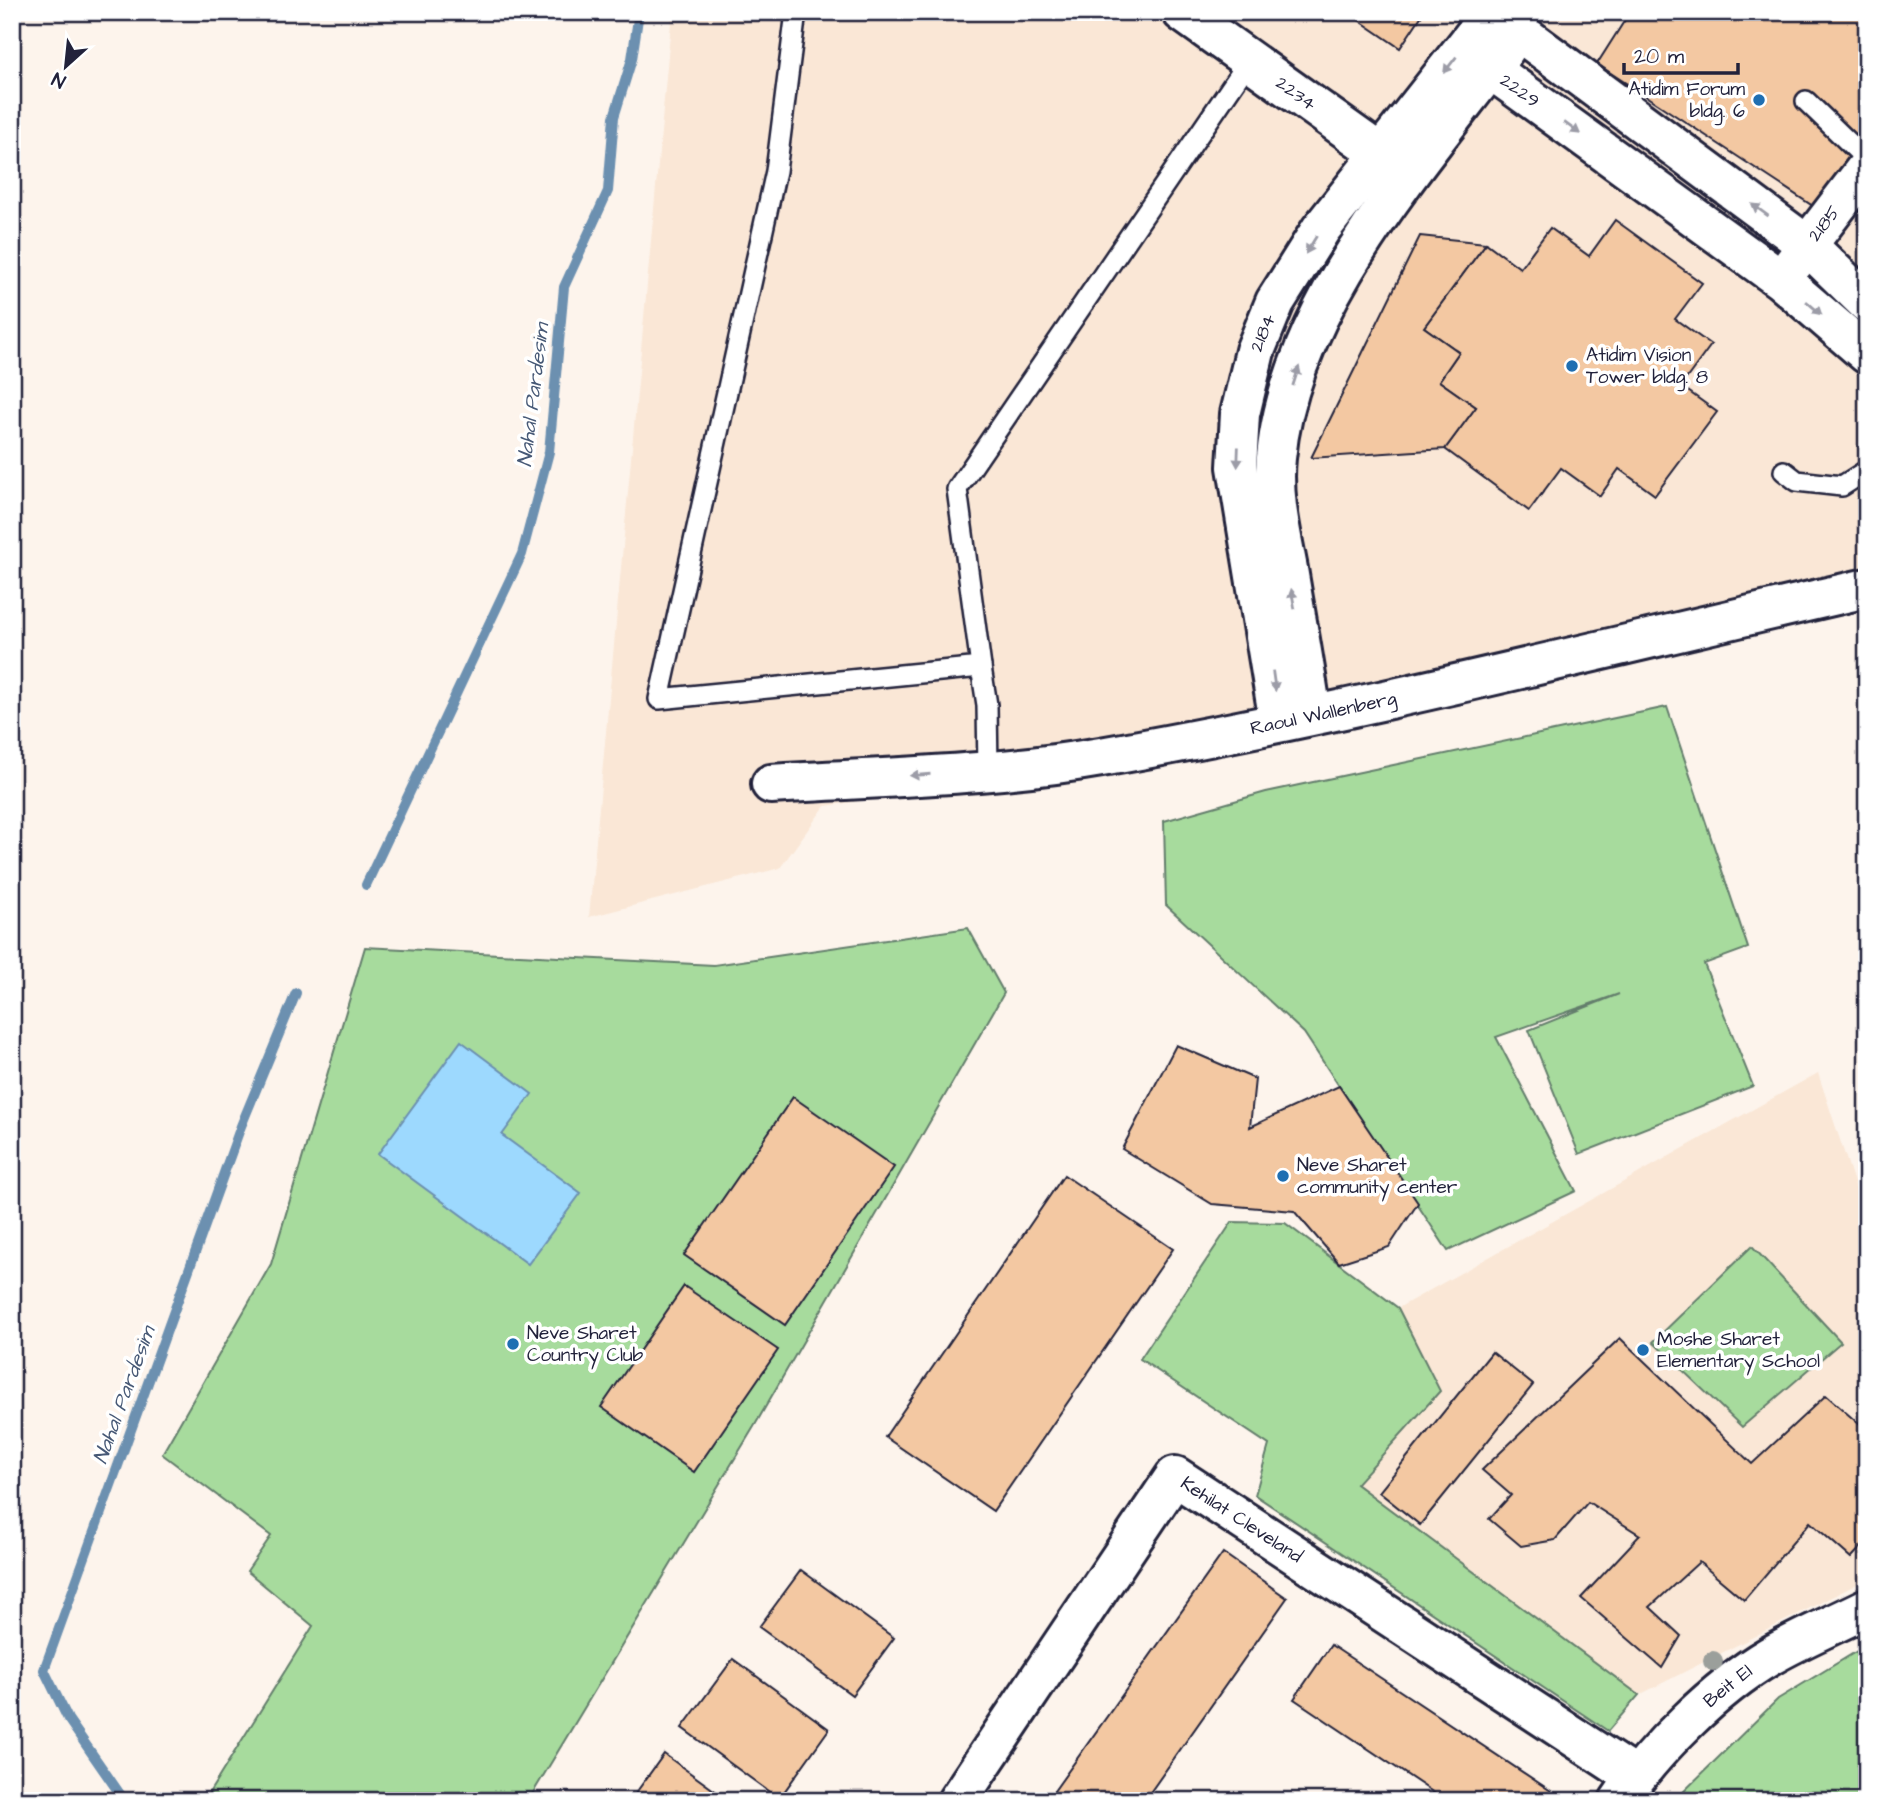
<svg xmlns="http://www.w3.org/2000/svg" width="1879" height="1813" viewBox="0 0 1879 1813" font-family="'Architects Daughter',sans-serif">
<rect width="100%" height="100%" fill="#fdf4ec"/>
<filter id="ink" filterUnits="userSpaceOnUse"><feTurbulence type="fractalNoise" baseFrequency=".0143" numOctaves="2"/><feDisplacementMap in="SourceGraphic" scale="14" xChannelSelector="R" yChannelSelector="G"/><feConvolveMatrix kernelMatrix="1 2 1 2 8 2 1 2 1" color-interpolation-filters="sRGB"/></filter>
<g filter="url(#ink)">
<!-- built -->
<g fill="#fae7d6">
<path d="M672,12H1867V584L1116,765L825,806L780,868L589,917Z"/>
<path d="M1818,1073L1867,1222V1579L1639,1695L1355,1484L1439,1391L1398,1308Z"/>
</g>
<!-- green -->
<g fill="#a7db9d" stroke="#647e6c" stroke-width="2">
<path d="M1667,707L1748,948L1704,964L1753,1086L1579,1154L1529,1030L1619,994L1496,1037L1576,1191L1448,1251L1304,1033L1166,905L1164,821L1266,792Z"/>
<path d="M968,928L1004,993L755,1425L528,1801H221L209,1793L313,1626L247,1571L271,1536L162,1454L271,1264L365,947L714,965Z"/>
<path d="M1232,1222L1285,1223L1398,1308L1440,1391L1356,1484L1639,1695L1608,1731L1255,1495L1269,1445L1140,1359Z"/>
<path d="M1752,1246L1841,1342L1742,1427L1653,1342Z"/>
<path d="M1867,1645V1801H1674L1778,1699Z"/>
</g>
<!-- water -->
<path fill="#9dd9fe" stroke="#6c90b0" stroke-width="2" d="M461,1041L532,1094L502,1135L581,1193L528,1264L378,1154Z"/>
<g fill="none" stroke-linecap="round" stroke-linejoin="round">
<!-- stream -->
<g stroke="#6c90b0" stroke-width="10">
<path d="M366,885L522,554L549,452L564,287L608,191L614,117L632,59L639,12"/>
<path d="M120,1801V1794L68,1719L44,1670L241,1126L296,993"/>
</g>
</g>
<!-- building -->
<g fill="#f3c8a2" stroke="#22223b" stroke-width="2">
<path d="M1347,12H1424L1400,48Z"/>
<path d="M1630,12H1867V137L1819,210L1597,64Z"/>
<path d="M1615,220L1702,283L1675,319L1711,345L1681,386L1717,412L1655,495L1619,469L1600,496L1561,468L1529,511L1445,449L1476,407L1439,381L1459,352L1424,327L1486,243L1520,268L1550,228L1589,256Z"/>
<path d="M1420,236L1486,243L1424,327L1459,352L1439,381L1476,407L1445,449L1311,458Z"/>
<path d="M1176,1045L1255,1079L1250,1127L1339,1086L1418,1203L1389,1247L1339,1263L1294,1211L1212,1204L1122,1149Z"/>
<path d="M793,1097L894,1167L785,1325L684,1255Z"/>
<path d="M1064,1175L1173,1249L993,1511L885,1437Z"/>
<path d="M684,1286L778,1350L694,1472L601,1407Z"/>
<path d="M1620,1338L1752,1464L1826,1395L1867,1431V1541L1851,1558L1810,1522L1744,1600L1699,1562L1650,1607L1681,1636L1662,1668L1581,1598L1640,1535L1588,1502L1555,1540L1521,1546L1489,1519L1511,1495L1482,1470Z"/>
<path d="M1492,1352L1533,1385L1420,1525L1379,1492Z"/>
<path d="M1223,1553L1287,1598L1144,1801H1047Z"/>
<path d="M801,1570L894,1638L852,1695L759,1627Z"/>
<path d="M1331,1645L1566,1801H1446L1294,1699Z"/>
<path d="M733,1659L829,1729L779,1799L682,1728Z"/>
<path d="M664,1754L729,1801H630Z"/>
</g>
<g fill="none" stroke-linecap="round" stroke-linejoin="round">
<!-- service casing -->
<g stroke="#22223b" stroke-width="24">
<g id="service">
<path d="M796,12L776,171L659,699L981,667L957,489L1249,61"/>
<path d="M1806,101L1867,160"/>
<path d="M1784,471L1797,481L1842,486L1867,470"/>
<path d="M981,667L987,705L988,770"/>
</g>
</g>
<!-- minor casing -->
<g stroke="#22223b" stroke-width="44">
<g id="minor">
<path id="s1" d="M1182,12L1402,169"/>
<path id="s2" d="M1793,264L1867,167"/>
<path id="s3" d="M1867,303L1807,245L1518,31L1477,30L1490,69L1781,280L1867,354"/>
<path d="M1312,715C1305,666 1296,617 1288,569C1281,532 1272,495 1276,458C1290,306 1417,166 1506,48"/>
<path id="s4" d="M1279,722L1237,467L1240,414L1255,351L1275,302L1321,229L1489,16"/>
<path id="s5" d="M771,784C881,777 993,776 1101,757C1358,712 1612,646 1867,588"/>
<path id="s6" d="M957,1801L1175,1476L1635,1777"/>
<path id="s7" d="M1619,1801C1654,1749 1716,1688 1770,1656C1801,1638 1835,1624 1867,1608"/>
</g>
</g>
<!-- service -->
<use href="#service" stroke="#fff" stroke-width="19"/>
<!-- minor -->
<use href="#minor" stroke="#fff" stroke-width="38"/>
</g>
<!-- trees -->
<circle fill="#9b9f9b" cx="1713" cy="1661" r="10"/>
<!-- one-way arrows -->
<defs><path id="oneway-solid" d="M-6-.8H1V-3.2L6.5 0L1 3.2V.8H-6Z" transform="scale(1.75)"/></defs>
<g fill="#9c9ca7">
<use href="#oneway-solid" transform="translate(1450 65) rotate(128)"/>
<use href="#oneway-solid" transform="translate(1572 128) rotate(36)"/>
<use href="#oneway-solid" transform="translate(1760 210) rotate(-144)"/>
<use href="#oneway-solid" transform="translate(1311 245) rotate(122)"/>
<use href="#oneway-solid" transform="translate(1814 308) rotate(41)"/>
<use href="#oneway-solid" transform="translate(1296 376) rotate(-72)"/>
<use href="#oneway-solid" transform="translate(1238 457) rotate(92)"/>
<use href="#oneway-solid" transform="translate(1293 599) rotate(-100)"/>
<use href="#oneway-solid" transform="translate(1274 681) rotate(82)"/>
<use href="#oneway-solid" transform="translate(920 775) rotate(176)"/>
</g>
</g>
<!-- markers -->
<g fill="#1f6fb2" stroke="#fff" stroke-width="2.5">
<circle cx="1759" cy="100" r="7"/>
<circle cx="1572" cy="366" r="7"/>
<circle cx="1283" cy="1176" r="7"/>
<circle cx="513" cy="1344" r="7"/>
<circle cx="1643" cy="1350" r="7"/>
</g>
<g text-anchor="middle" dominant-baseline="central" stroke-width="7" stroke-linejoin="round" paint-order="stroke">
<!-- poi labels -->
<g font-size="19" fill="#22223b" stroke="#fff" text-anchor="start">
<text x="1745" y="89" text-anchor="end">Atidim Forum<tspan x="1745" dy="22">bldg. 6</tspan></text>
<text x="1586" y="355">Atidim Vision<tspan x="1586" dy="22">Tower bldg. 8</tspan></text>
<text x="1297" y="1165">Neve Sharet<tspan x="1297" dy="22">community center</tspan></text>
<text x="527" y="1333">Neve Sharet<tspan x="527" dy="22">Country Club</tspan></text>
<text x="1657" y="1339">Moshe Sharet<tspan x="1657" dy="22">Elementary School</tspan></text>
</g>
<!-- street labels -->
<g font-size="19" fill="#22223b" stroke="#fff">
<text stroke="none"><textPath href="#s3" startOffset="562">2229</textPath></text>
<text stroke="none"><textPath href="#s1" startOffset="140">2234</textPath></text>
<text stroke="none"><textPath href="#s2" startOffset="51">2185</textPath></text>
<text stroke="none"><textPath href="#s4" startOffset="396">2184</textPath></text>
<text stroke="none"><textPath href="#s5" startOffset="558">Raoul Wallenberg</textPath></text>
<text stroke="none"><textPath href="#s6" startOffset="471">Kehilat Cleveland</textPath></text>
<text stroke="none"><textPath href="#s7" startOffset="159">Beit El</textPath></text>
</g>
<!-- water labels -->
<g font-size="21" font-style="italic" fill="#475976" stroke="#fff">
<text transform="translate(533 395) rotate(-83)">Nahal Pardesim</text>
<text transform="translate(124 1395) rotate(-70)">Nahal Pardesim</text>
</g>
</g>
<!-- margin -->
<rect width="1879" height="1813" fill="none" stroke="#fff" stroke-width="42"/>
<rect x="21" y="21" width="1837" height="1771" fill="none" stroke="#22223b" stroke-width="2.5" filter="url(#ink)"/>
<!-- north arrow -->
<g transform="translate(66 66) rotate(207)" stroke="#ffffff" stroke-width="5" paint-order="stroke">
<path d="M0-5L12 26L0 18L-12 26Z" fill="#22223b"/>
<text y="-10" font-size="19" font-weight="bold" text-anchor="middle" fill="#22223b">N</text>
</g>
<!-- scale -->
<path d="M1624 63v10h114v-10" fill="none" stroke="#22223b" stroke-width="3.5"/>
<text x="1634" y="63" font-size="21" fill="#22223b" stroke="#ffffff" stroke-width="5" paint-order="stroke">20 m</text>
</svg>
